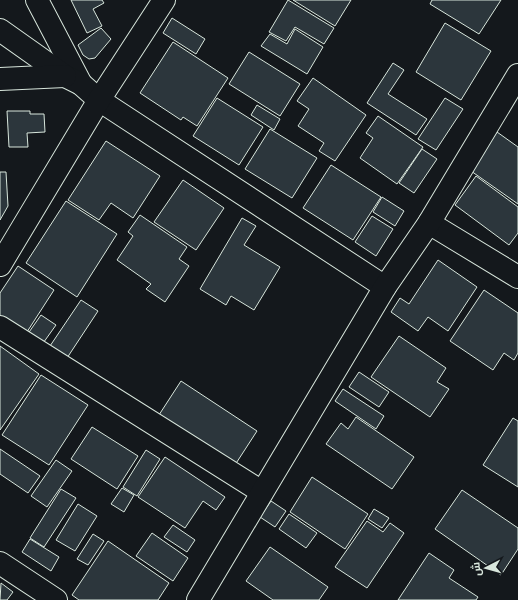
<svg xmlns="http://www.w3.org/2000/svg" width="518" height="600" viewBox="0 0 518 600" font-family="'Exo 2',Cairo,sans-serif">
<rect width="100%" height="100%" fill="#14181c"/>
<!-- building -->
<g fill="#2c363c" stroke="#d8e6dc">
<path d="M71,0H102L104,3L93,9L102,26L87,33Z"/>
<path d="M288,0L334,28L324,44L295,27L286,41L269,32Z"/>
<path d="M293,0H351L335,26Z"/>
<path d="M432,0H501L479,34L430,4Z"/>
<path d="M172,18L205,39L196,54L163,33Z"/>
<path d="M445,23L491,51L461,100L416,72Z"/>
<path d="M101,28L111,39L95,58L89,59L83,55L78,45Z"/>
<path d="M295,29L323,47L307,74L261,46L270,34L287,44Z"/>
<path d="M173,42L228,78L197,126L183,117L181,120L140,93Z"/>
<path d="M249,52L300,84L280,116L229,84Z"/>
<path d="M393,63L404,70L388,94L427,119L416,135L367,103Z"/>
<path d="M313,78L366,115L335,161L319,151L324,143L298,126L309,109L297,101Z"/>
<path d="M217,98L263,127L239,165L193,136Z"/>
<path d="M445,98L463,109L436,150L418,139Z"/>
<path d="M257,105L280,119L274,130L251,115Z"/>
<path d="M7,111H30V114H44L45,132L27,133L28,147H9Z"/>
<path d="M378,116L423,147L397,184L360,158L373,138L366,133Z"/>
<path d="M270,129L317,158L292,198L245,169Z"/>
<path d="M497,132L518,147V204L471,171Z"/>
<path d="M106,141L160,176L133,218L111,203L99,220L68,200Z"/>
<path d="M422,149L437,159L414,193L399,183Z"/>
<path d="M331,165L381,197L353,240L303,208Z"/>
<path d="M0,172H6L8,206L0,220Z"/>
<path d="M476,176L518,207V233L509,245L455,205Z"/>
<path d="M183,180L224,208L196,250L154,222Z"/>
<path d="M382,197L404,211L395,226L373,212Z"/>
<path d="M66,201L117,234L77,297L26,263Z"/>
<path d="M140,215L187,247L179,259L189,266L165,302L146,289L151,284L117,260L133,236L128,232Z"/>
<path d="M372,216L393,229L376,256L355,242Z"/>
<path d="M242,218L256,226L244,245L280,267L254,310L231,296L226,305L200,289Z"/>
<path d="M438,260L477,287L448,331L428,317L418,331L391,312L400,298L409,304Z"/>
<path d="M18,266L54,290L25,335L0,318V293Z"/>
<path d="M484,290L518,313V353L514,360L504,353L493,370L450,341Z"/>
<path d="M81,300L98,311L67,358L50,346Z"/>
<path d="M41,315L56,325L41,346L27,335Z"/>
<path d="M399,336L446,368L437,382L449,389L430,417L371,377Z"/>
<path d="M0,346L39,374L0,430Z"/>
<path d="M359,372L389,392L379,407L349,387Z"/>
<path d="M41,375L88,405L49,465L2,435Z"/>
<path d="M181,381L257,431L233,468L157,418Z"/>
<path d="M343,389L384,416L376,429L335,401Z"/>
<path d="M356,417L414,457L392,489L326,444L341,423L348,429Z"/>
<path d="M513,418L518,421V487L483,465Z"/>
<path d="M92,427L138,456L117,489L71,459Z"/>
<path d="M0,449L40,476L28,493L0,474Z"/>
<path d="M146,450L160,459L137,496L123,487Z"/>
<path d="M165,457L225,497L216,510L203,501L185,528L138,497Z"/>
<path d="M56,460L72,471L47,507L31,496Z"/>
<path d="M312,477L368,514L345,549L290,512Z"/>
<path d="M122,488L134,495L124,512L111,504Z"/>
<path d="M61,489L76,498L44,547L30,538Z"/>
<path d="M462,490L518,528V549L501,575L435,529Z"/>
<path d="M271,501L286,511L275,527L260,517Z"/>
<path d="M78,504L97,516L75,551L56,540Z"/>
<path d="M374,509L389,518L382,528L368,519Z"/>
<path d="M289,514L317,533L306,548L279,529Z"/>
<path d="M367,521L383,532L390,523L404,533L367,588L335,567Z"/>
<path d="M173,525L195,540L187,552L164,537Z"/>
<path d="M152,533L188,558L173,581L136,556Z"/>
<path d="M93,534L104,541L88,565L77,559Z"/>
<path d="M30,539L59,557L51,571L22,552Z"/>
<path d="M108,541L169,583L158,600H79L72,595Z"/>
<path d="M270,547L328,587L319,600H273L246,581Z"/>
<path d="M429,553L454,570L449,578L478,597L476,600H398Z"/>
<path d="M1,583L13,592L7,600H0Z"/>
</g>
<g fill="none" stroke-linecap="round" stroke-linejoin="round">
<!-- minor casing -->
<g stroke="#d8e6dc" stroke-width="24">
<g id="minor">
<path d="M37,0L81,84"/>
<path d="M0,30L65,76L81,84L99,100L385,287"/>
<path d="M0,79L65,76"/>
<path d="M429,223L518,277"/>
<path d="M0,265L99,100L164,0"/>
<path d="M0,327L262,492"/>
<path d="M0,563L56,600"/>
<path d="M198,600L385,287L429,223L518,75"/>
</g>
</g>
<!-- minor -->
<use href="#minor" stroke="#14181c" stroke-width="22"/>
</g>
<!-- north arrow -->
<g transform="translate(486 568) rotate(264)" stroke="#14181c" stroke-width="3" paint-order="stroke">
<path d="M0-3L7 15L0 10L-7 15Z" fill="#d8e6dc"/>
<text y="-6" font-size="11" font-weight="bold" text-anchor="middle" fill="#d8e6dc">ش</text>
</g>
</svg>
